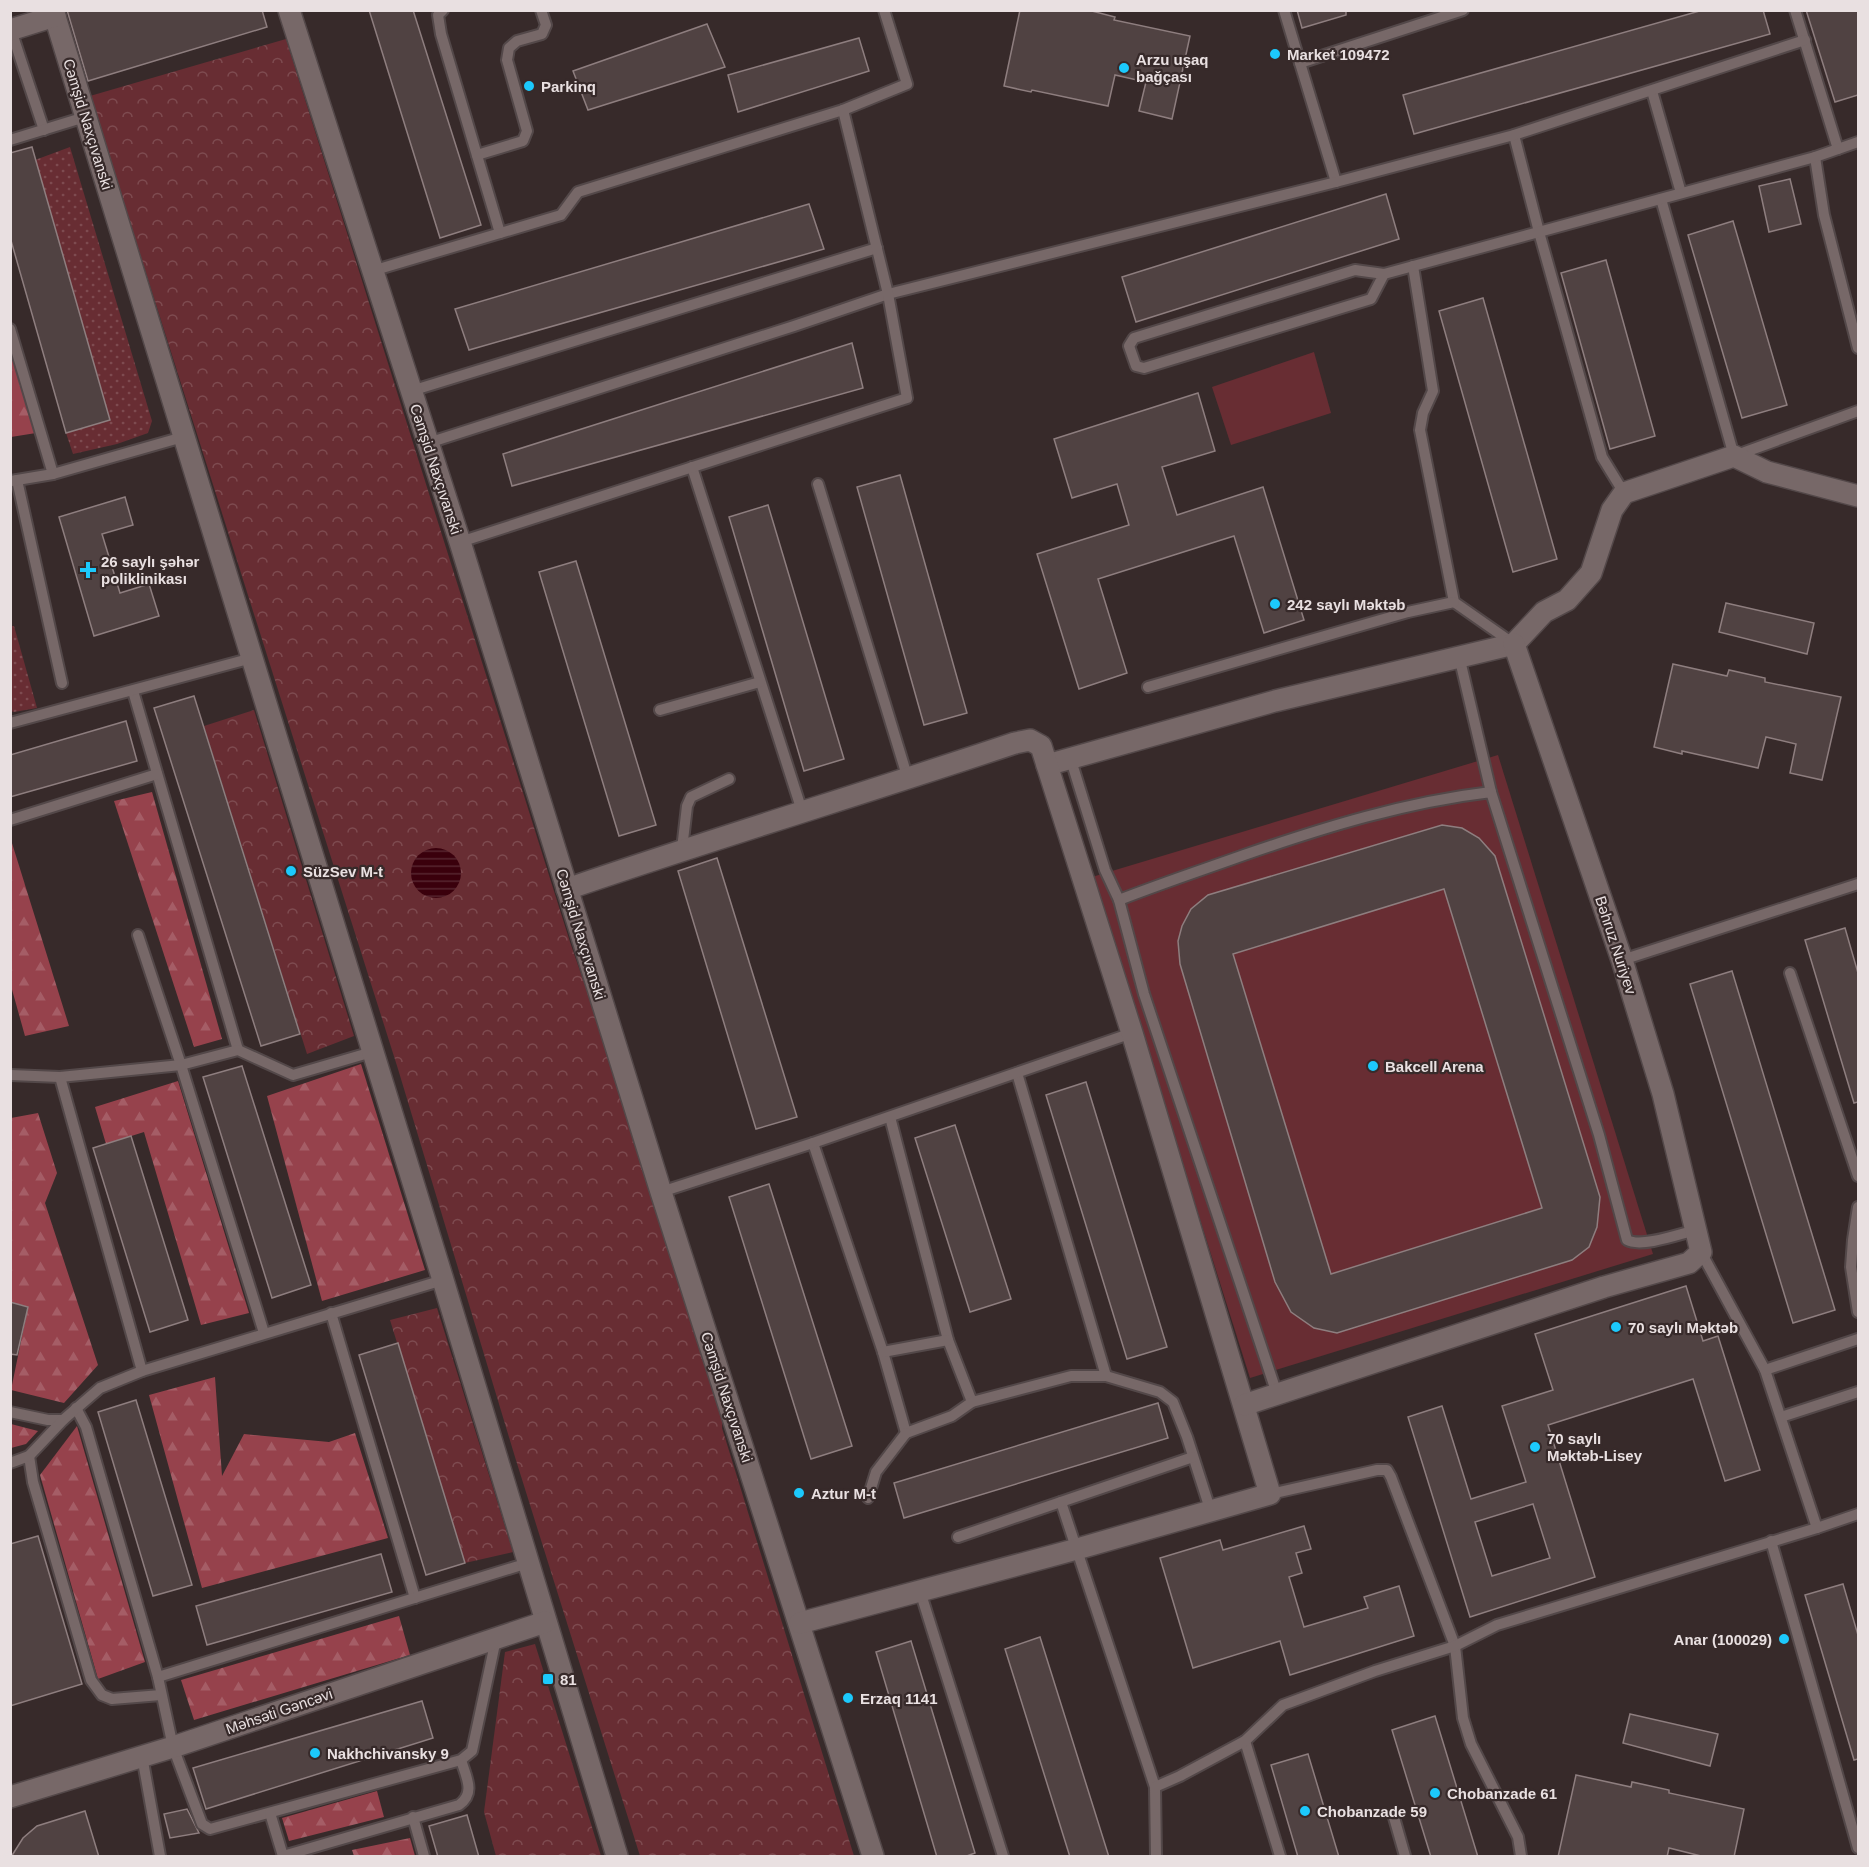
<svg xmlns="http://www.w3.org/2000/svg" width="1869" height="1867" viewBox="0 0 1869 1867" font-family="Arial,sans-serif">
<defs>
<pattern id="grass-dots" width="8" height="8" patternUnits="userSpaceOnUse" patternTransform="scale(1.5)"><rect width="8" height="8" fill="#682d33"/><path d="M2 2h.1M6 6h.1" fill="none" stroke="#7e4b50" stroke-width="1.8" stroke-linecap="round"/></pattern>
<pattern id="forest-firs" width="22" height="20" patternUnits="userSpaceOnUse" patternTransform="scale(1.5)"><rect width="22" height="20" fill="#96424c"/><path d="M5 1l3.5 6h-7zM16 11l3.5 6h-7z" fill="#a55d66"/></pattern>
<pattern id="park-crowns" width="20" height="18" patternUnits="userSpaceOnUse" patternTransform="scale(1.5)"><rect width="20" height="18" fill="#682d33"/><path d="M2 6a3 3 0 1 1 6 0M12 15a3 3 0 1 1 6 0" fill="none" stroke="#7e4b50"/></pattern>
<pattern id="water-rules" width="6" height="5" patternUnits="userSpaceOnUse" patternTransform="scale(1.5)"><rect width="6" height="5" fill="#3a000c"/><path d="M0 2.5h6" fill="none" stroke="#56252f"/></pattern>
</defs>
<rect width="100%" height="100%" fill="#372a2a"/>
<!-- grass -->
<g fill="url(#grass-dots)">
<path d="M70,147L152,421L148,433L117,444L73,454L66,433L110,420L35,160Z"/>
<path d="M11,626H14L37,708L14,712L11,711Z"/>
</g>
<!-- forest -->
<g fill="url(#forest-firs)">
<path d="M10,351H15L36,433L11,437Z"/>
<path d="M152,792L222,1039L194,1047L114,801Z"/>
<path d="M11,840L69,1026L25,1036L11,986Z"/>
<path d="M361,1064L425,1270L322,1301L267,1096Z"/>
<path d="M178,1081L249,1313L201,1325L144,1132L106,1144L95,1107Z"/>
<path d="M38,1113L57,1173L45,1203L98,1365L64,1403L11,1390L28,1307L11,1302V1118Z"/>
<path d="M215,1377L222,1476L244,1434L329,1442L355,1433L388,1538L202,1588L149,1395Z"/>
<path d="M10,1424H11L38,1431L26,1444L11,1448Z"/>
<path d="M77,1426L145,1662L98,1679L40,1475Z"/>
<path d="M399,1616L410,1655L194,1720L181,1680Z"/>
<path d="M377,1791L384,1817L289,1841L282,1818Z"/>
<path d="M410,1838L415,1856H354L352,1850Z"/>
</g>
<!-- park -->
<g fill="url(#park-crowns)">
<path d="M286,39L570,942L725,1389L722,1428L854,1856H640L515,1457L398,1069L90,96Z"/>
<path d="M254,710L354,1036L307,1054L204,726Z"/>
<path d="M437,1308L513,1552L465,1563L390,1320Z"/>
<path d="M535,1644L601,1856H496L484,1812L505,1652Z"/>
</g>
<!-- garden -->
<g fill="#682d33">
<path d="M1314,352L1331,413L1231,445L1212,387Z"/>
<path d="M1498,755L1653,1254L1250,1378L1092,877Z"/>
</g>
<!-- water -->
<circle fill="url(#water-rules)" cx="436" cy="873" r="25"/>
<!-- building -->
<g fill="#504242" stroke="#8e7e7f" stroke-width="1.5" fill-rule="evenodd">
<path d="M67,10H262L267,27L88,81Z"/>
<path d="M369,10H413L481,225L440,238Z"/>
<path d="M1020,10H1088L1115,17L1114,20L1190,36L1172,119L1139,111L1146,82L1115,75L1108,106L1032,90L1031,92L1004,86Z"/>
<path d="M1297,10H1346V15L1302,28Z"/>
<path d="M1703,10H1763L1770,34L1414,134L1403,95Z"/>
<path d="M1806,10H1858V95L1835,102Z"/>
<path d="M707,24L725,67L588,110L573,71Z"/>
<path d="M859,38L869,71L738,112L728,75Z"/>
<path d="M32,147L110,420L66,433L10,237V153Z"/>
<path d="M1790,179L1801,224L1769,232L1759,186Z"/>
<path d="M1386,194L1399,239L1136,322L1122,277Z"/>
<path d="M809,204L824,249L469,350L455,309Z"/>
<path d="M1733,221L1787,405L1742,418L1688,235Z"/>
<path d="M1606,260L1655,436L1610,449L1561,273Z"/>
<path d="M1483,298L1557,559L1513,572L1439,311Z"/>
<path d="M852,343L863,388L512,486L503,454Z"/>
<path d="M1198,393L1215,451L1162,467L1177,515L1263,487L1304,620L1264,633L1234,536L1098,579L1127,673L1079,689L1037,554L1129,525L1117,484L1072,498L1054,439Z"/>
<path d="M900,475L967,713L924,725L857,487Z"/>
<path d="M125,497L133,525L102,534L120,593L149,584L159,616L94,636L59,517Z"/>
<path d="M768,505L844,759L804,771L729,517Z"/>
<path d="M576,561L656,825L619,836L539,572Z"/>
<path d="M1726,603L1814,623L1807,654L1719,632Z"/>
<path d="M1673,664L1727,676L1729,670L1765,678V682L1841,697L1822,780L1790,773L1796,744L1766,737L1758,768L1682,751V754L1654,747Z"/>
<path d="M194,696L300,1034L261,1046L154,708Z"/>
<path d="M126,721L137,761L10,797V755Z"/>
<path d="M1442,825L1462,828L1479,838L1495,856L1600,1197L1597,1227L1589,1247L1572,1260L1337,1333L1314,1328L1291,1312L1275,1282L1180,964L1178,941L1182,926L1191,909L1208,895ZM1444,889L1542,1208L1331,1274L1233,954Z"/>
<path d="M717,858L797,1117L756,1129L678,871Z"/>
<path d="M1845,928L1858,973V1102L1854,1103L1805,940Z"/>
<path d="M1732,971L1835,1310L1793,1323L1690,984Z"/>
<path d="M242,1066L311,1285L272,1298L203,1077Z"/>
<path d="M1086,1082L1167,1347L1127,1359L1046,1095Z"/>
<path d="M955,1125L1011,1299L970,1312L915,1138Z"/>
<path d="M131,1136L188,1320L150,1332L93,1148Z"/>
<path d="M769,1184L852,1446L811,1459L729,1197Z"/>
<path d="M1686,1286L1703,1341L1718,1336L1760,1470L1725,1481L1693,1379L1548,1425L1595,1577L1470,1617L1408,1417L1442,1406L1471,1499L1526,1482L1502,1406L1553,1390L1535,1334ZM1533,1504L1550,1558L1492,1576L1475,1522Z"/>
<path d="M10,1302L28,1307L17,1355L10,1354Z"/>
<path d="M398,1343L465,1563L426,1575L359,1355Z"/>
<path d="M136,1400L192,1585L153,1596L98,1412Z"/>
<path d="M1158,1403L1168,1438L904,1518L894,1483Z"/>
<path d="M1304,1526L1311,1549L1296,1553L1302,1573L1289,1577L1304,1627L1368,1608L1364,1597L1399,1586L1414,1636L1290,1675L1280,1641L1193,1668L1160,1558L1220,1540L1223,1550Z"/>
<path d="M38,1536L82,1684L10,1706V1544Z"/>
<path d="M381,1554L392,1592L207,1645L196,1606Z"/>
<path d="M1843,1584L1858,1635V1759L1854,1760L1805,1595Z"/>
<path d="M1040,1637L1109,1857H1070L1005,1649Z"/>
<path d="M911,1641L975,1853L964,1857H937L876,1652Z"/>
<path d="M422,1701L433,1738L206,1809L193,1768Z"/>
<path d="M1630,1714L1718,1734L1710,1766L1623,1743Z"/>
<path d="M1435,1716L1478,1857H1431L1392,1730Z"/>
<path d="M1308,1754L1339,1857H1298L1271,1765Z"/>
<path d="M1576,1775L1631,1787L1632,1782L1669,1790V1793L1744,1809L1734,1857H1705L1669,1848L1667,1857H1558Z"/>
<path d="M187,1809L199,1833L170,1838L164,1814Z"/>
<path d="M85,1811L99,1857H11L23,1838L37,1826Z"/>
<path d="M467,1815L479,1857H438L429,1826Z"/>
</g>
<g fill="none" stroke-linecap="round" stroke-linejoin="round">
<!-- lane casing -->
<g stroke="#534849" stroke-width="14">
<g id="lane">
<path d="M443,10L438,15L441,34L500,233"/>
<path d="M1284,10L1336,182"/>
<path d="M1795,10L1838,149"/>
<path d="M11,30L44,130"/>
<path d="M1300,63L1463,10"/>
<path d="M1652,91L1681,193"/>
<path d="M1514,135L1539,232L1602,457L1624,493"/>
<path d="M10,140L85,117"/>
<path d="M477,155L523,141L527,131L507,60L509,48L517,41L542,34L546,25L541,10"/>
<path d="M1815,157L1824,215L1858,348"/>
<path d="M1661,199L1734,456L1858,411"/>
<path d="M1413,266L1433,391L1423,413L1420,430L1454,602L1514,644"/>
<path d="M372,271L561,215L578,192L843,110"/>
<path d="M1384,274L1371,299L1144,368L1136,366L1129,346L1134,338L1355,270L1384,274L1815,157L1858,142"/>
<path d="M10,329L53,474"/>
<path d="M411,391L877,248"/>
<path d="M428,443L794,326L888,294L1336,182L1514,135L1805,40"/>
<path d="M692,467L802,811"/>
<path d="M17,480L62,683"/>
<path d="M11,481L53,474L183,437"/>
<path d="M818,484L908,779"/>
<path d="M460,542L907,398L888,294L843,110L907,84L884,10"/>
<path d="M1459,656L1491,792"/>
<path d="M1148,687L1408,612L1454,602"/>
<path d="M133,691L238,1050"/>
<path d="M660,710L760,682"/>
<path d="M10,723L252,658"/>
<path d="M1070,757L1105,870L1119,900"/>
<path d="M10,820L157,774"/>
<path d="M682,849L687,806L691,797L729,779"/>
<path d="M138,935L181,1065L264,1333"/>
<path d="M1622,960L1858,884"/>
<path d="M1790,973L1858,1176"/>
<path d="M1017,1073L1106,1376"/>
<path d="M10,1075L60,1077L181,1065L238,1050L293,1075L372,1052"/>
<path d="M60,1077L142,1371"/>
<path d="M890,1117L948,1340L972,1402"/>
<path d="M813,1143L883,1352L906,1433L952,1416L972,1402L1071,1376H1106L1160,1392L1173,1402L1187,1437L1211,1512"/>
<path d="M661,1192L813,1143L1132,1033"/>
<path d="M1858,1207L1853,1240L1851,1267L1858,1312"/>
<path d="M1701,1252L1765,1370L1817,1528"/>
<path d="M331,1313L415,1598"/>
<path d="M883,1352L948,1340"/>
<path d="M1765,1370L1858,1339"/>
<path d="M1277,1394L1144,994L1119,900C1160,884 1202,870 1244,855C1325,827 1406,802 1491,792L1599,1135L1627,1240C1641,1248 1680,1234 1696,1230"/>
<path d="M76,1408L86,1427L158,1677"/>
<path d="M10,1412L48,1420H63"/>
<path d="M1781,1417L1858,1392"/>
<path d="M29,1456L33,1482L91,1680L102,1695L112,1699L161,1695"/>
<path d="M10,1463L29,1456L63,1420L100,1388L142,1371L443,1280"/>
<path d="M1270,1494L1377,1470H1387L1391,1477L1455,1646L1463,1718L1471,1744L1518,1837L1521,1856"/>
<path d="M868,1498L876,1472L906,1433"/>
<path d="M1061,1502L1155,1787"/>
<path d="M958,1537L1193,1457"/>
<path d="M1771,1541L1858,1848"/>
<path d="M920,1591L1003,1856"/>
<path d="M496,1639L472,1751L461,1760L210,1829L202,1824L173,1747L158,1677L528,1563"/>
<path d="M1245,1741L1280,1856"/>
<path d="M142,1756L160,1856"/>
<path d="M270,1813L283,1856"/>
<path d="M1393,1814L1405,1856"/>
<path d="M413,1817L424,1856"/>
<path d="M283,1856L459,1805C476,1793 466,1777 461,1760"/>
<path d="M1156,1856L1155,1787L1180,1776L1245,1741L1283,1705L1375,1671L1455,1646L1497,1625L1817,1528L1858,1514"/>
</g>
</g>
<!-- street casing -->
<g stroke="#534849" stroke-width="24">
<g id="street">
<path d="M53,10L443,1280L617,1856"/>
<path d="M289,10L460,542L661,1192L873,1856"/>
<path d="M10,30L55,16"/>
<path d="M1047,765L1275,701L1514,644L1544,612L1567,600L1591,573L1612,510L1624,493L1734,456L1767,472L1858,496"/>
<path d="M567,889C715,838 866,793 1015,743L1030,740L1041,746L1047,765L1132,1033L1270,1494L1077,1549L800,1623"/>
<path d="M1244,1405L1604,1287L1689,1263L1701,1252L1663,1094L1622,960L1514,644"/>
<path d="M10,1797L173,1747L545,1622"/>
</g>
</g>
<!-- lane -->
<use href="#lane" stroke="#776868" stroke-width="10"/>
<!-- street -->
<use href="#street" stroke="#776868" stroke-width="21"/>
</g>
<!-- markers -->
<g fill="#1cc9fc" stroke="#372a2a" stroke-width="2">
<circle cx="1275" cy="54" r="6"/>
<circle cx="1124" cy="68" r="6"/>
<circle cx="529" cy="86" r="6"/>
<path d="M85 561h6v6h6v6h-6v6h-6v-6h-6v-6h6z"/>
<circle cx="1275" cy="604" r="6"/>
<circle cx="291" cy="871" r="6"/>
<circle cx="1373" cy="1066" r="6"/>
<circle cx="1616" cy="1327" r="6"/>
<circle cx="1535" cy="1447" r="6"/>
<circle cx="799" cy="1493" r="6"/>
<circle cx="1784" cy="1639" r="6"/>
<rect x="542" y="1673" width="12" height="12" rx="3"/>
<circle cx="848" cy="1698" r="6"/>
<circle cx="315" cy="1753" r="6"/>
<circle cx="1435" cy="1793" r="6"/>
<circle cx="1305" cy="1811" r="6"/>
</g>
<g text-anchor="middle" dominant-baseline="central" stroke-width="4.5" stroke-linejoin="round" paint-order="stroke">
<!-- poi labels -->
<g font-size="15" font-weight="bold" fill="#e9e0e1" stroke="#372a2a" text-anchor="start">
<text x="1287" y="54">Market 109472</text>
<text x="1136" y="59">Arzu uşaq<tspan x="1136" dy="17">bağçası</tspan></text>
<text x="541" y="86">Parkinq</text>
<text x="101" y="561">26 saylı şəhər<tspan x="101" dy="17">poliklinikası</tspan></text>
<text x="1287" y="604">242 saylı Məktəb</text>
<text x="303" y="871">SüzSev M-t</text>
<text x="1385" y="1066">Bakcell Arena</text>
<text x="1628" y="1327">70 saylı Məktəb</text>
<text x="1547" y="1438">70 saylı<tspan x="1547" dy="17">Məktəb-Lisey</tspan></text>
<text x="811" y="1493">Aztur M-t</text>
<text x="1772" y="1639" text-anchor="end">Anar (100029)</text>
<text x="560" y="1679">81</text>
<text x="860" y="1698">Erzaq 1141</text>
<text x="327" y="1753">Nakhchivansky 9</text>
<text x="1447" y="1793">Chobanzade 61</text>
<text x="1317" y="1811">Chobanzade 59</text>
</g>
<!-- street labels -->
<g font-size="15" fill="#e9e0e1" stroke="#372a2a">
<text transform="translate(88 124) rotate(73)">Cəmşid Naxçıvanski</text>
<text transform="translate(436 469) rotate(72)">Cəmşid Naxçıvanski</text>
<text transform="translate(581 934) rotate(73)">Cəmşid Naxçıvanski</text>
<text transform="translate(1616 945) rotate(72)">Bəhruz Nuriyev</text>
<text transform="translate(727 1397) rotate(72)">Cəmşid Naxçıvanski</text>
<text transform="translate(279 1711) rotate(-19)">Məhsəti Gəncəvi</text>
</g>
</g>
<!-- border -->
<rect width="1869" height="1867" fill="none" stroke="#e9e0e1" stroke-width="24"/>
</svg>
